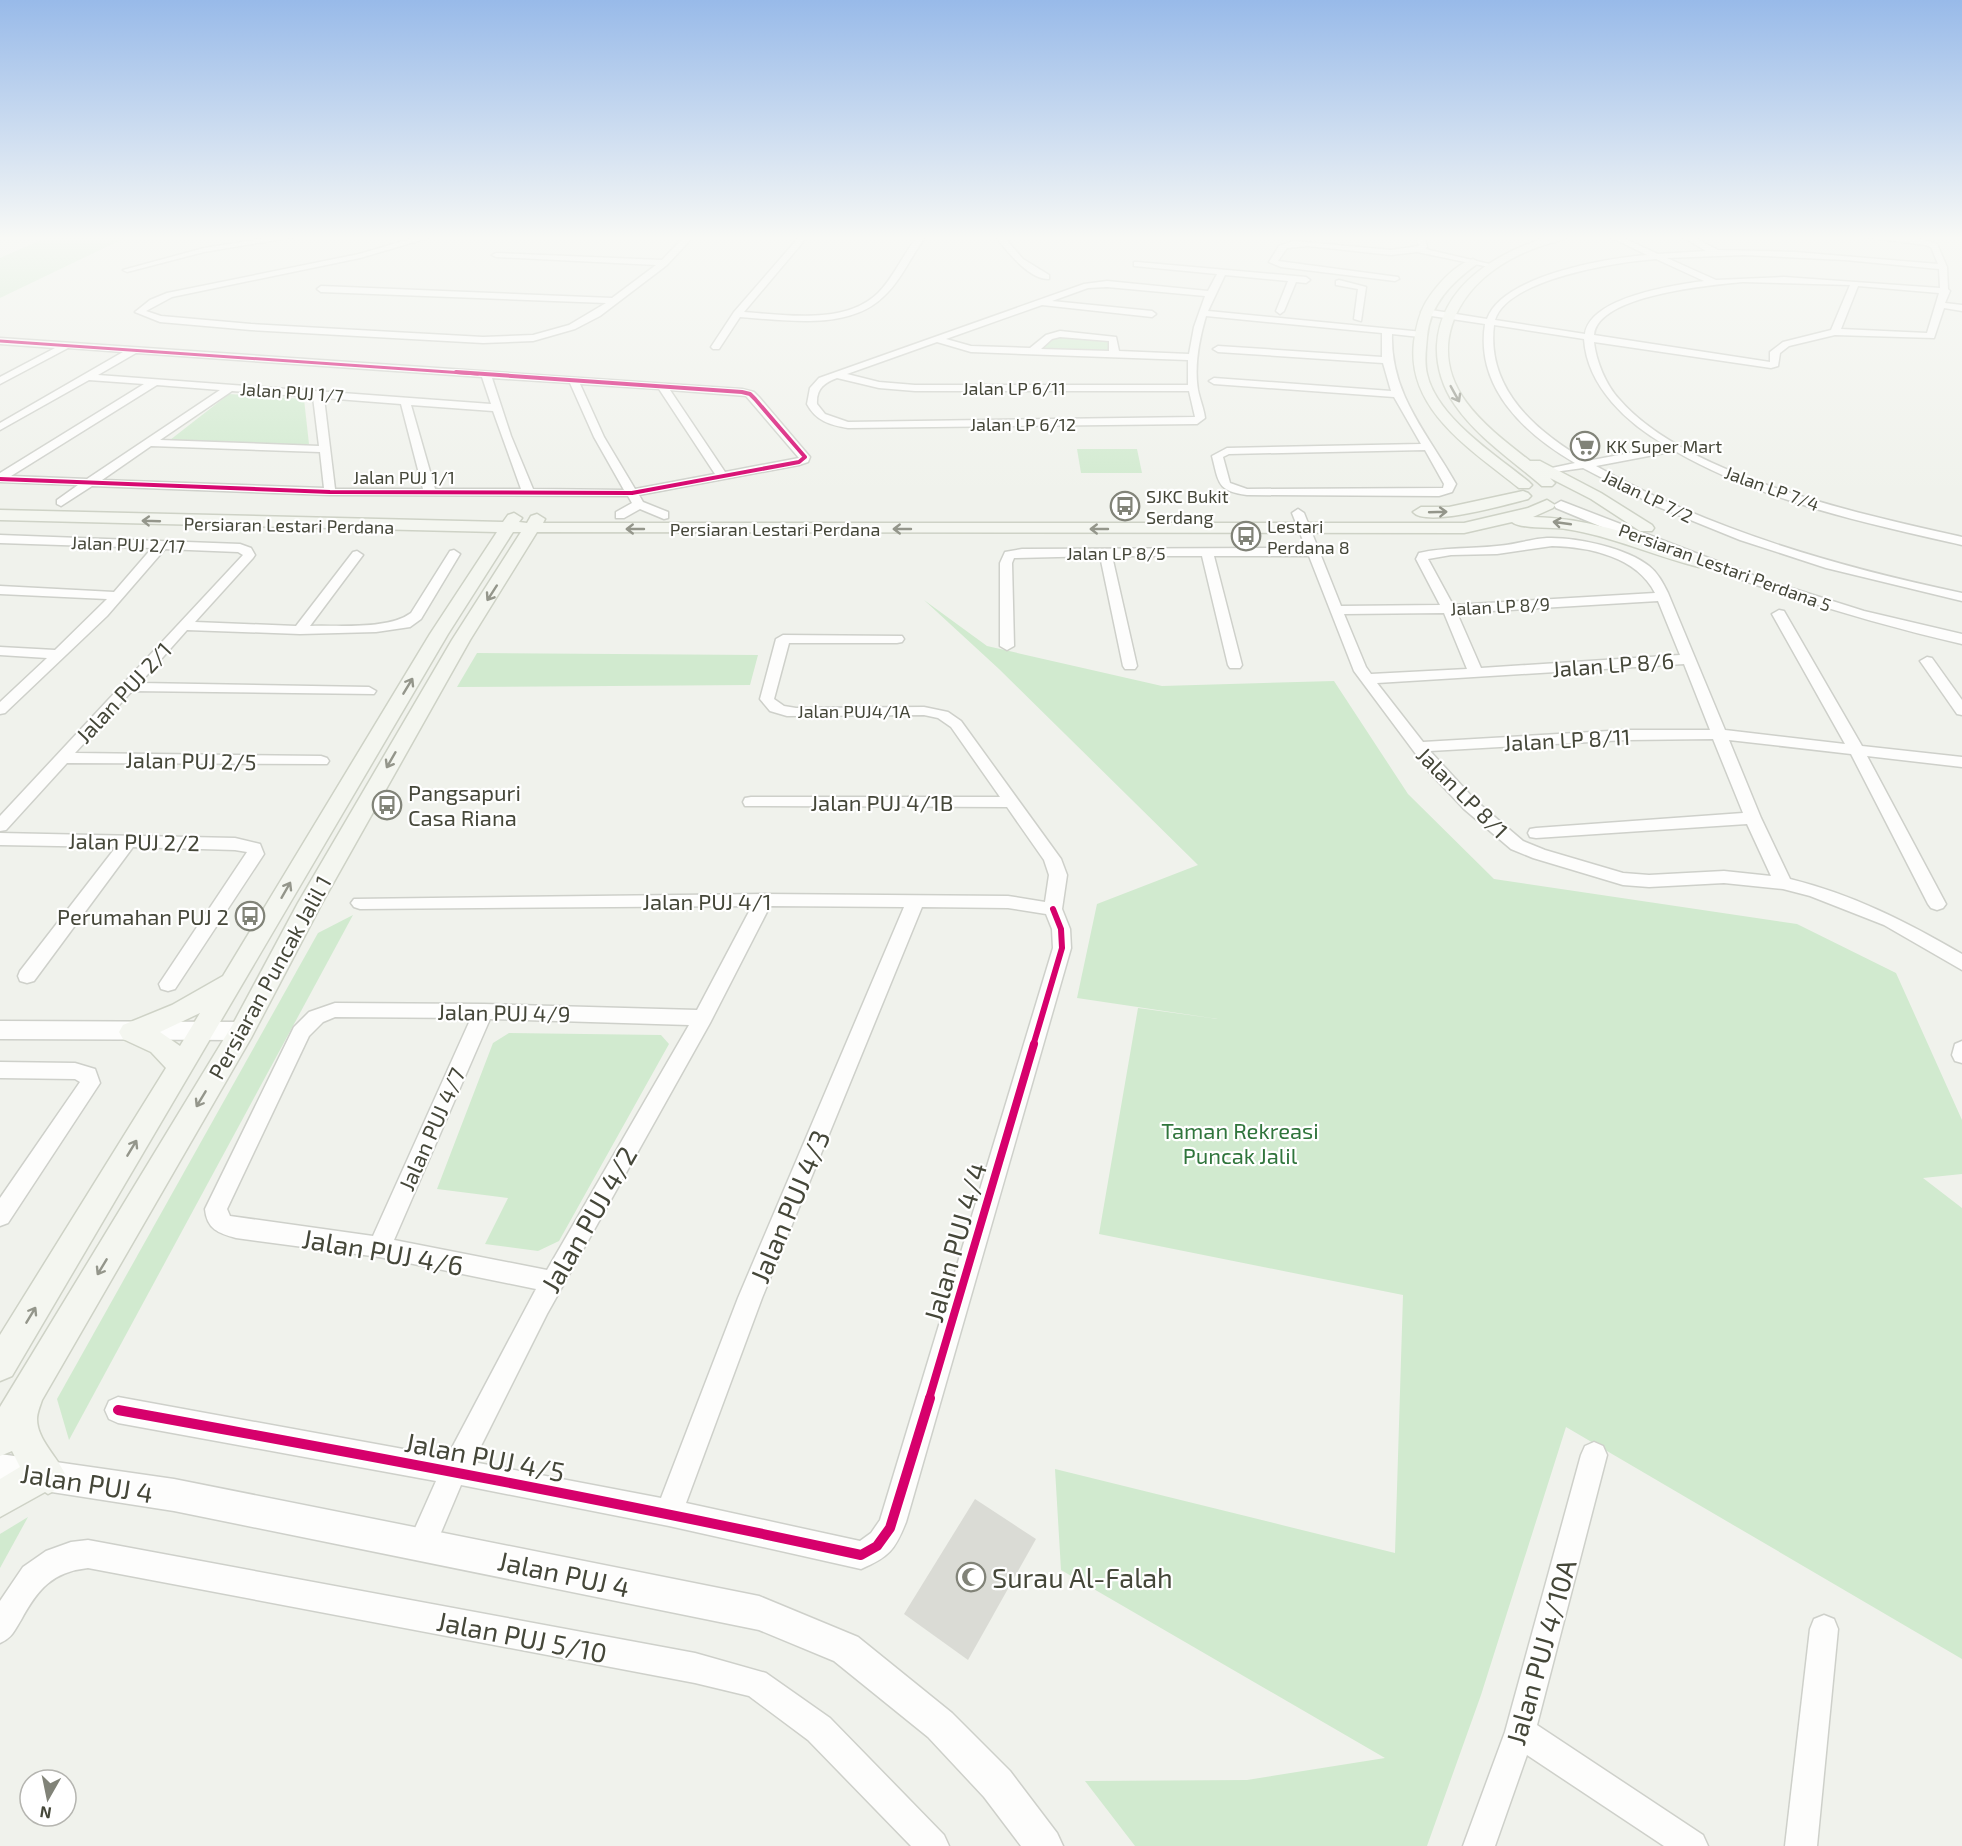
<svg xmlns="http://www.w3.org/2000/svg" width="1962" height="1846" viewBox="0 0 1962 1846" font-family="'Exo 2',sans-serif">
<rect width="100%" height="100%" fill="#f0f2ec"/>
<!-- green -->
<g fill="#d1eacf">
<path d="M50,236H129L0,298V258Z"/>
<path d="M1067,335L1102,338L1110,341L1108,352L1038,351C1046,340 1055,338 1067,335Z"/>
<path d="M229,394L304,399L309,444L303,446L170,440Z"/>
<path d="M1077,449H1137L1142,473H1081Z"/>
<path d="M924,600L987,646L1162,686L1334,681L1408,794L1494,879L1797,924L1896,973L1962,1120V1174L1923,1178L1962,1208V1659L1566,1427L1481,1695L1427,1846H1135L1085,1781L1247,1780L1385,1758L1061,1570L1055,1469L1395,1553L1403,1295L1099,1234L1138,1008L1218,1019L1077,998L1097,904L1198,865L999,669Z"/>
<path d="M477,653L758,655L750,685L457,687Z"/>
<path d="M353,915L69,1440L57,1399L318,933Z"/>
<path d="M509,1033L661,1035L669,1044L559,1241L538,1251L485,1244L508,1198L437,1189L493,1043Z"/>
<path d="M28,1517L0,1568V1534Z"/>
</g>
<!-- building -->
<path fill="#dadbd5" d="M975,1499L1036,1539L968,1660L904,1614Z"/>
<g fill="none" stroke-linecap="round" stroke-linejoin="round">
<!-- minor casing -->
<g stroke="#ced0ca" stroke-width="3">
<g id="minor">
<path d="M279,236H300L204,252L127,272L123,270L204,248Z"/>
<path d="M421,236H435L360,258L172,297L146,311L161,316L251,324L483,337L533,335L569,325L606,303L321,292L317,289L321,286L612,298L656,265L496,257L492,255L496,253L662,260L685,236H694L667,265L600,316L575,329L533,341L483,343L251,330L160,322L135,312L150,300L167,293L359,254Z"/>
<path d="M800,236H808L744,312C786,315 845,325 878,293C894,277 903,254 918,236H926C911,256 901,281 883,297C848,331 784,320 740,317L719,349H713L711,347L734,312Z"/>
<path d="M995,236H1003L1023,259L1049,275V279C1029,280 1007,251 995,236Z"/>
<path d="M1416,236H1424L1427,247L1425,249L1498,266L1494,268L1417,252L1391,255L1308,246L1287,248L1278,261L1398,277L1399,279L1395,281L1281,267L1269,262L1279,246L1293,241L1391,250L1419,246Z"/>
<path d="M1608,236H1619L1658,254L1706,251L1681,236H1691L1718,250L1795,252L1938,264L1931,247L1925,245L1857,236C1882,236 1913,234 1937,244L1947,267L1948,289L1950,291L1945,303L1962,305V311L1944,308L1934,338L1835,335L1789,346L1780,353L1778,366L1771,368L1594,342C1596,361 1606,385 1619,399C1686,477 1864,515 1962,537V545C1865,523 1762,501 1675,451L1596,466C1710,530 1835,566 1962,593V601L1826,568L1740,540L1656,506L1583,468L1547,473V469L1575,463C1525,434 1475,388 1485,324L1425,315L1421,312L1425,309L1487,319C1502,276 1606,258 1647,255ZM1744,255L1845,260L1939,269L1940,288L1784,277L1716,280L1667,258ZM1656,259L1704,281C1674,285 1590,297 1585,334L1495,320C1507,279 1617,262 1656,259ZM1743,282L1850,285L1831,330L1783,342L1770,352V362L1594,335C1598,295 1710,285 1743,282ZM1858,286L1939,293L1927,333L1841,329ZM1494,325L1584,339C1587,387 1628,424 1667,446L1587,461C1537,432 1486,390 1494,325Z"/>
<path d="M1137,262L1306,277L1310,280L1306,283L1296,282L1284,311L1280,314L1276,311L1288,281L1225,275L1208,311L1423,332V336L1420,337L1392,334C1390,394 1428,434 1456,484L1452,492L1439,496L1247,495C1217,491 1219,483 1212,456L1227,448L1421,444L1394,397L1214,384L1209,381L1214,378L1391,391L1383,363L1218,352L1213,349L1218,346L1382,357V333L1206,316C1199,340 1194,366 1198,390C1200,400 1204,409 1205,418L1197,424L848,428C830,425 816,421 807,404L810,388L819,378L1084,284L1107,281L1208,291L1217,274L1134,266V262ZM1107,287L1205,296L1194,327L1189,354L1119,351L1116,337L1060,331L1046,335L1030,348L971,346L946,339L1042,305L1152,317L1156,314L1152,311L1052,301L1088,288ZM1060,337L1109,341V351L1041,349L1052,339ZM937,342L971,352L1188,360V385H915L879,382L847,374ZM837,378L879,388L915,391H1189L1195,417L848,422L825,414L817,404C816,389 824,383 837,378ZM1425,450L1444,484L1443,488L1247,489L1230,483L1223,457L1229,454Z"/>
<path d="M1339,280L1366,287L1361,321L1354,319L1358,289L1336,285V281Z"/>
<path d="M0,338L742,389L754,392L759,397L810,457L808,462L799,465L639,495L643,502L668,512V518L664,519L640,509L624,518H616V512L632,503L628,496L330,495L92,486L61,506L57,504V500L78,485L0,482V473L144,384L89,380L0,430V423L123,352L68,348L0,384V377L55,348L0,344ZM136,353L482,377L491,404L98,375ZM492,378L570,383L594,437L624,490L533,489L511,436ZM580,384L659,389L715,474L635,489L604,437ZM157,385L220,390L87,479L11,476ZM670,390L746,396L799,458L725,472ZM232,391L313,397L319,446L160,440ZM324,398L401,404L423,489H335ZM411,405L493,411L521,489H435ZM151,446L320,452L324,488L102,480Z"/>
<path d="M1298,509L1304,513L1341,606L1440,605L1416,559L1419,553C1445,547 1470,549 1497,546C1514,545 1530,539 1547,538C1576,537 1627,548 1649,566C1658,573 1663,583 1668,593L1725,730L1845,744L1772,614L1779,610L1784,611L1862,746L1962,757V767L1867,756L1946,904L1943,908L1937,910L1931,908L1928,904L1851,754L1729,740L1761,818L1790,879C1854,895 1905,921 1962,954V970L1884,925L1810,896L1783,889L1724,883L1649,887L1623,885L1533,858L1511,849L1464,809L1430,773L1354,671L1309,556H1214L1242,665L1240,668H1230L1228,665L1202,556H1112L1137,666L1135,669H1125L1123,666L1100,556L1014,558L1012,563L1014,646L1007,650L1000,646V563L1005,552L1022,549L1306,548L1292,513ZM1552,546C1590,547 1637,557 1655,593L1453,605L1428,559L1451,555L1497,554ZM1658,601L1680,655L1481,668L1457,613ZM1444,613L1467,669L1371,674L1366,667L1344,614ZM1684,664L1710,730H1626L1423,742L1377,683ZM1713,739L1743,813L1536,828L1530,829L1528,833L1530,837L1536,838L1747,824L1771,876L1724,871L1649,875L1623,873L1545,850L1523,841L1476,801L1430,751L1626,740Z"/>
<path d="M0,535L240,544L251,548L255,555L253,558L195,622L296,626L353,552L357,551L363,555L310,626C339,625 388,630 411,613L450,551L454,550L460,554L421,619L410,627L376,632L300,634L187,630L140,683L369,687L376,691L374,694L132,691L75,753L321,756L327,758L329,761L327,764L67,763L6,830L0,831V816L243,555L238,552L165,549L107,616L5,713L0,714V702L47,658L0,655V647L55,650L107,599L0,594V586L114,592L152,548L0,543Z"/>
<path d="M783,635L902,636L904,639L902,642L897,643H789L774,699L784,706L796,708L924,707L948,712L961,721L1061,859L1067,875L1062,909L1070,929L1071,948L906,1522C895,1550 889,1557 861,1569L669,1526L461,1485L432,1554L422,1558L412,1554L408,1544L436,1481L118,1423L109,1419L105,1410L109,1401L118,1397L447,1457L536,1289L379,1257L236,1238C218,1233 207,1229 205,1209L294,1027L309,1012L335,1003L484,1004L697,1010L752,906L360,909L354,907L351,903L354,899L764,894L1008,896L1045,902L1049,875L1044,860L1007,807L745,806L743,802L745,798L751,797H1000L951,727L938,718L924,715L787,716L770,711L760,699L776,639ZM770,906L904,907L738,1298L661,1498L473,1462L547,1314L710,1023ZM922,907L1008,908L1046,914L1052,929L1053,948L880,1520L871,1533L860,1541L686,1503L762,1298ZM335,1017L471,1018L373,1236L230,1216L227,1209L309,1036L323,1022ZM490,1019L689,1025L547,1270L394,1240Z"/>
<path d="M1927,657L1932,658L1962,700V715L1957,714L1920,661Z"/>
<path d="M0,833L235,838L260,844L264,854L175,989L168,991L161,989L159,984L247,852L235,850L133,847L34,981L27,983L20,981L18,976L20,971L116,847L0,845Z"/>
<path d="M1962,1041V1063L1955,1061L1952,1055L1955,1044Z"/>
<path d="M0,1062L75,1063L95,1069L100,1083L8,1223L0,1226V1198L80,1082L75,1079L0,1078Z"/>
<path d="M1594,1442L1603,1446L1607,1455L1537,1725L1703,1835L1708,1846H1664L1527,1755L1495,1846H1463L1505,1732L1581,1455L1585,1446Z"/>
<path d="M88,1540L695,1653L766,1673L830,1718L944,1835L949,1846H911L808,1740L749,1696L695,1683L88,1568C52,1572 38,1589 21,1620C14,1631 12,1638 0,1643V1601L23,1567L46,1551L71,1542Z"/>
<path d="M1824,1615L1834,1619L1838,1629L1817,1846H1785L1810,1629L1814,1619Z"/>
</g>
</g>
<!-- tertiary casing -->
<g stroke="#ced0ca" stroke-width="3">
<g id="tertiary">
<path d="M1561,501L1763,579L1864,611L1962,634V644C1822,612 1689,564 1556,508L1554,505Z"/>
<path d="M0,1021L242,1022L250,1025L253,1031L250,1037L242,1040L0,1039Z"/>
<path d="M0,1454L174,1479L759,1596L858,1637L952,1713L1010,1771L1057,1833L1063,1846H1021L984,1797L928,1737L834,1661L759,1630L174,1511L0,1484Z"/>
</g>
</g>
<!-- secondary casing -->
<g stroke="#ced2c6" stroke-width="3">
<g id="secondary">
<path d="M1551,236H1568C1562,241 1554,242 1547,244C1531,249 1515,256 1501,265C1453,296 1429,351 1466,402C1483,425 1507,443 1530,461H1540L1601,493L1652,525L1654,528L1652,531H1640L1591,499L1550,478L1555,483L1552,486H1542C1512,460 1478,438 1455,405C1443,388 1436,366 1437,345C1441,284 1498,252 1551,236Z"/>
<path d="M1473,259L1478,262L1477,264C1451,283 1430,304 1427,337C1426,349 1424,362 1427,374C1437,418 1496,455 1529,482L1532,485L1529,488H1519C1472,450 1406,410 1414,342C1416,328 1419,314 1426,302C1436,286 1454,265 1473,259Z"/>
<path d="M1523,491L1528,493L1531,496L1528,499C1508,504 1426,528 1413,512L1421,507H1449Z"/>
<path d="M1547,500L1555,505L1553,508L1533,517C1592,518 1649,540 1705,558L1707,562L1699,567C1654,556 1612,536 1566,529C1554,527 1520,529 1512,522L1464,533L537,532L470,640L322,903L251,1038L42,1400C40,1406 37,1413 37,1419C37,1440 58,1457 66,1476L60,1488L48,1494L45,1492L0,1517V1479L20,1467L12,1451L0,1456V1407L233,1024L298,903L452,640L521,532H513L448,634L12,1376L0,1381V1335L166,1068L151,1052L123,1039L119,1032L123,1025L172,1005L223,976L430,634L497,532L0,520V510L503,522L508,515L514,513L522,518L519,522L527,523L531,516L537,514L545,519L543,523H1464L1528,508ZM200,1013L180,1046L160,1032Z"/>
</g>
</g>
<!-- minor -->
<use href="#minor" fill="#fdfdfc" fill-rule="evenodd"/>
<!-- tertiary -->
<use href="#tertiary" fill="#fdfdfc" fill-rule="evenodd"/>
<!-- secondary -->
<use href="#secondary" fill="#f4f6f0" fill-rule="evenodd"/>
<!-- cycleway-far4 casing -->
<g stroke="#fff" stroke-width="4.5">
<path id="cycleway-far4" d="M0,341L478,374"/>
</g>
<!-- cycleway-far3 casing -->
<g stroke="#fff" stroke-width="6">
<path id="cycleway-far3" d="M0,479L330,492L632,493L799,462L805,457L755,399L750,394L742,392L456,372"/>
</g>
<!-- cycleway-far2 casing -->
<g stroke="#fff" stroke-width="10">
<path id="cycleway-far2" d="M1033,1046L1062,948L1061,929L1053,909"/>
</g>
<!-- cycleway-far1 casing -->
<g stroke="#fff" stroke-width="11">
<path id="cycleway-far1" d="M929,1399L1034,1044"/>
</g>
<!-- cycleway casing -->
<g stroke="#fff" stroke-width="14">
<path id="cycleway" d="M118,1410C366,1455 614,1501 861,1555L877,1546L890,1528L930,1398"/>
</g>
<!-- cycleway-far4 -->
<use href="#cycleway-far4" stroke="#d6006c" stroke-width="3"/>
<!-- cycleway-far3 -->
<use href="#cycleway-far3" stroke="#d6006c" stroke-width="4"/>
<!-- cycleway-far2 -->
<use href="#cycleway-far2" stroke="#d6006c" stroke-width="6"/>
<!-- cycleway-far1 -->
<use href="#cycleway-far1" stroke="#d6006c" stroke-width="8"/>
<!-- cycleway -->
<use href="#cycleway" stroke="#d6006c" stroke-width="10"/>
</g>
<!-- one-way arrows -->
<defs><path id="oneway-shaft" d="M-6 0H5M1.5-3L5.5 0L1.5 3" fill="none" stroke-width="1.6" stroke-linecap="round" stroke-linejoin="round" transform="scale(1.5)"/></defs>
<g stroke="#94968b">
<use href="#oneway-shaft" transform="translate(1455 394) rotate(61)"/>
<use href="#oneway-shaft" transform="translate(1438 512) rotate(-2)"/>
<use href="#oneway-shaft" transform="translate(151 521) rotate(-178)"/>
<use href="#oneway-shaft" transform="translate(1562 523) rotate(-172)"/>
<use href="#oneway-shaft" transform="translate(635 529) rotate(-180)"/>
<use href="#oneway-shaft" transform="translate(902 529) rotate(180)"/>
<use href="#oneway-shaft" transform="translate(1099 529) rotate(180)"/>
<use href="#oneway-shaft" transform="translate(492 593) rotate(123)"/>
<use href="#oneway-shaft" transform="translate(408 686) rotate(-59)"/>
<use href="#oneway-shaft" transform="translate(391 760) rotate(120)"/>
<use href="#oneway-shaft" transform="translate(286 890) rotate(-60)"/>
<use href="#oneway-shaft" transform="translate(201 1099) rotate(121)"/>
<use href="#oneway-shaft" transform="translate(132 1148) rotate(-59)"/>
<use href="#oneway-shaft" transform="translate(102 1267) rotate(121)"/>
<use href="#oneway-shaft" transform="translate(31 1315) rotate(-59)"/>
</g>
<!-- sky -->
<linearGradient id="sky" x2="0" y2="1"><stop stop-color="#98bae9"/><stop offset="0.48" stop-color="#f8f9f6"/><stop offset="1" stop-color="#f8f9f6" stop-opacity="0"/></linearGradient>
<rect width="1962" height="495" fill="url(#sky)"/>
<!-- icons -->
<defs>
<g id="supermarket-ring" transform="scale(1.5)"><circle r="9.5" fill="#fff" stroke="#818378" stroke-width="1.5"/><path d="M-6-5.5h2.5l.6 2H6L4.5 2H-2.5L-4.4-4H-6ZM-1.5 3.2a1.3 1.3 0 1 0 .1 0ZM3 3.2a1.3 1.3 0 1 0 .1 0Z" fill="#818378"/></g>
<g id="bus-ring" transform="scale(1.5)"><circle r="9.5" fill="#fff" stroke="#818378" stroke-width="1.5"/><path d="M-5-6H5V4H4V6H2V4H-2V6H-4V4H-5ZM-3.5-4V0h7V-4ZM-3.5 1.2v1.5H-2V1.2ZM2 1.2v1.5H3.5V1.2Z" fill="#818378"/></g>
<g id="mosque-ring" transform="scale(1.5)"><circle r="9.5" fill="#fff" stroke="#818378" stroke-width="1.5"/><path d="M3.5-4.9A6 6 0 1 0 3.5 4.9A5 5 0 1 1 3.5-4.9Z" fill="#818378"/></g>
</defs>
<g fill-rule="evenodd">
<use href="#supermarket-ring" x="1585" y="446"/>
<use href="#bus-ring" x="1125" y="506"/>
<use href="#bus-ring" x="1246" y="536"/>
<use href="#bus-ring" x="387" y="805"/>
<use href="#bus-ring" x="250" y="916"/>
<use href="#mosque-ring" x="971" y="1577"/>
</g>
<g text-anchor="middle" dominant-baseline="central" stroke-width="4.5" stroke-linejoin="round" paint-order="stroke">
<!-- far-street labels -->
<g font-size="18" fill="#454739" stroke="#fff">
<text x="1014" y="388">Jalan LP 6/11</text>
<text transform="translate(292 392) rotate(4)">Jalan PUJ 1/7</text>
<text x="1023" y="424">Jalan LP 6/12</text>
<text x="404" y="477">Jalan PUJ 1/1</text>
<text transform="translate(1772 488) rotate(20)">Jalan LP 7/4</text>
<text transform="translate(1648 496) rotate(26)">Jalan LP 7/2</text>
<text transform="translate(289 525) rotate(1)">Persiaran Lestari Perdana</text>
<text x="775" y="529">Persiaran Lestari Perdana</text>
<text transform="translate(128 544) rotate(2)">Jalan PUJ 2/17</text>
<text x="1116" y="553">Jalan LP 8/5</text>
<text transform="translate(1725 567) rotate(20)">Persiaran Lestari Perdana 5</text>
<text transform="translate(1500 606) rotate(-3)">Jalan LP 8/9</text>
<text x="854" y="711">Jalan PUJ4/1A</text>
</g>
<!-- far-poi labels -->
<g font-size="18" fill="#454739" stroke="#fff" text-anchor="start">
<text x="1606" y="446">KK Super Mart</text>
<text x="1146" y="496">SJKC Bukit<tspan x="1146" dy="21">Serdang</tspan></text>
<text x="1267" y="526">Lestari<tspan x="1267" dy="21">Perdana 8</tspan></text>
</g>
<!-- street labels -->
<g font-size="22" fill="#454739" stroke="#fff">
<text transform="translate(1613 664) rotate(-4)">Jalan LP 8/6</text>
<text transform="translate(123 692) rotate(-47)">Jalan PUJ 2/1</text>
<text transform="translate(1567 739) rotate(-3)">Jalan LP 8/11</text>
<text transform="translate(191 760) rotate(1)">Jalan PUJ 2/5</text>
<text transform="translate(1463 792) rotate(45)">Jalan LP 8/1</text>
<text x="882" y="802">Jalan PUJ 4/1B</text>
<text transform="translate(134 841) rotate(1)">Jalan PUJ 2/2</text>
<text x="707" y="901">Jalan PUJ 4/1</text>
<text transform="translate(269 977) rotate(-61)">Persiaran Puncak Jalil 1</text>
<text transform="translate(504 1012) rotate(1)">Jalan PUJ 4/9</text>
<text transform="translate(431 1129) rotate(-66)">Jalan PUJ 4/7</text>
</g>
<!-- poi labels -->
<g font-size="22" fill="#454739" stroke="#fff" text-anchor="start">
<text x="408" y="792">Pangsapuri<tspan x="408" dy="25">Casa Riana</tspan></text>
<text x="229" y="916" text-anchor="end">Perumahan PUJ 2</text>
</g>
<!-- park labels -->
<g font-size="22" fill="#30753c" stroke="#fff">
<text x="1240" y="1130">Taman Rekreasi<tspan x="1240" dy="25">Puncak Jalil</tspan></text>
</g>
<!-- near-street labels -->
<g font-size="27" fill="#454739" stroke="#fff">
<text transform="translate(789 1206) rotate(-67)">Jalan PUJ 4/3</text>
<text transform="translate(588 1219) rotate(-60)">Jalan PUJ 4/2</text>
<text transform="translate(954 1242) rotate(-74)">Jalan PUJ 4/4</text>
<text transform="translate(383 1251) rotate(10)">Jalan PUJ 4/6</text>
<text transform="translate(485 1456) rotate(11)">Jalan PUJ 4/5</text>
<text transform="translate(87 1482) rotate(9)">Jalan PUJ 4</text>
<text transform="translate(564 1573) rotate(12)">Jalan PUJ 4</text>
<text transform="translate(522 1636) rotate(11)">Jalan PUJ 5/10</text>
<text transform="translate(1540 1652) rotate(-74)">Jalan PUJ 4/10A</text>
</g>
<!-- near-poi labels -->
<g font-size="27" fill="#454739" stroke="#fff" text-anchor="start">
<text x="992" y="1577">Surau Al-Falah</text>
</g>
</g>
<!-- north arrow -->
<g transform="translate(48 1798) rotate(189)"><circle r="28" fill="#ffffff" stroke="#b5b5b0" stroke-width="1.5"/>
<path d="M0-4.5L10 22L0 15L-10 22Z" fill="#818378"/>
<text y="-9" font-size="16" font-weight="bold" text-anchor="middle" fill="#454739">N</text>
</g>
</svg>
